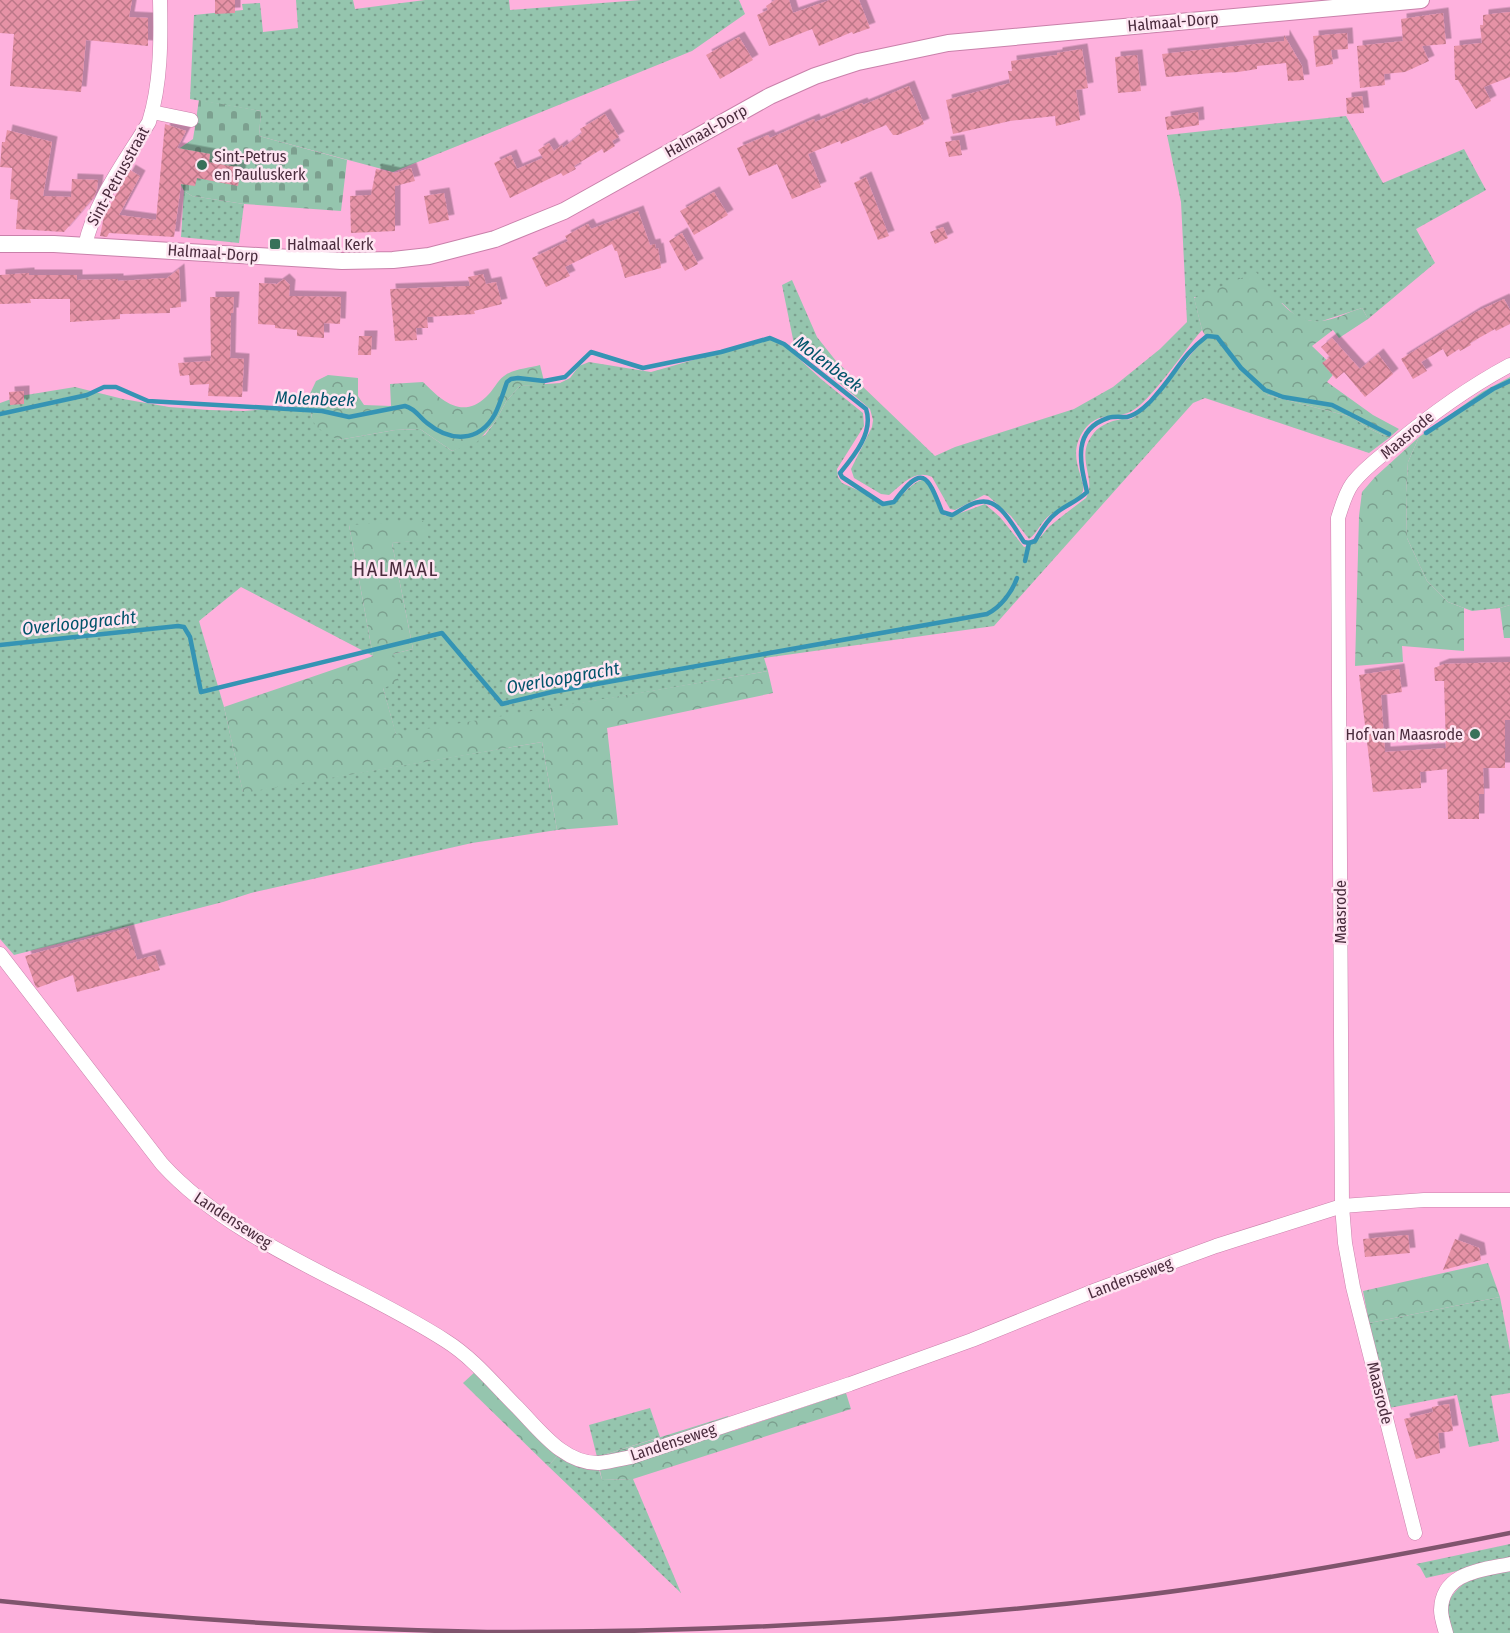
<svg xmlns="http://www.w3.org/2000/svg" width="1510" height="1633" viewBox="0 0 1510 1633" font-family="'Fira Sans Condensed',sans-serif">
<defs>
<pattern id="grass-dots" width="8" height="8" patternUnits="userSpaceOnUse" patternTransform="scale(1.5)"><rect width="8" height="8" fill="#95c5ae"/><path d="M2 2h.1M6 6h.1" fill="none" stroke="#7ca08f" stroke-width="1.8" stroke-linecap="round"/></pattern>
<pattern id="forest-crowns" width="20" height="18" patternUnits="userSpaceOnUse" patternTransform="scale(1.5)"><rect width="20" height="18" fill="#95c5ae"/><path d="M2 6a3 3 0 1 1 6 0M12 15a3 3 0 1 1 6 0" fill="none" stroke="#7ca08f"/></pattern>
<pattern id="cemetery-stones" width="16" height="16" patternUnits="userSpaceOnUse" patternTransform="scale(1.5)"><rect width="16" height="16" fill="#95c5ae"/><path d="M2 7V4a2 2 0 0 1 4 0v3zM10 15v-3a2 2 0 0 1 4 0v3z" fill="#7ca08f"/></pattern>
<pattern id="building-cross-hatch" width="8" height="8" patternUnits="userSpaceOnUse" patternTransform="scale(1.5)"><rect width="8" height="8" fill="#e692a6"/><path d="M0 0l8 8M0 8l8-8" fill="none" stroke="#bc7788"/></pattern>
<filter id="shadow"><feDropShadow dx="5.5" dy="-5.5" stdDeviation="0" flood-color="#0004"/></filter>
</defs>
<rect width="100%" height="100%" fill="#feb1dd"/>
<!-- grass -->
<g fill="url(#grass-dots)">
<path d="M296,0H353L355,9L425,0H509L510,10L641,0H739L745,14L692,51L393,172L259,136L261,111L190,99L194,15L243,10L242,4L260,3L263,32L298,28Z"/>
<path d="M1346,116L1383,183L1464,149L1486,190L1416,229L1435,263L1368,319L1362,308L1319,322L1299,319L1282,303L1194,297L1202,330C1185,349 1150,403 1130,412C1114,419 1098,411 1084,430C1073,446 1075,459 1081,477C1082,482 1084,486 1083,491C1079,502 1059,508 1050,515C1041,521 1038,533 1029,539L1011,516L988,496L984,495L955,510L950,509L932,477C914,469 902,485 889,495L881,494L854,478L851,469L872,427L873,420L870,409L794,344L782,285L792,280L817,337L836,361L935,456L955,447L1074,409L1113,387L1160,349L1187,322L1181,202L1167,135Z"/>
<path d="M184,191L192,196L244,204L239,243L181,237Z"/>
<path d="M1206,337H1214L1267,395L1352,417L1366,427L1389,438L1369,453L1205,398L1193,403L994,626L764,658L768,671L396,735L383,688L393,654L413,649L392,543L428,539L349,525L373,656L241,587L199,621L224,707L243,792L542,742L557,830L472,843L251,893L223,902L14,955L0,939V403L20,396L75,387L123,399L169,407L209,410L244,411L309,405L312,418L338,440L395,430L420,429L452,451L485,435L495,422L507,400L520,386L560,383L570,378L579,366L589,362L651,372L770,338L784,345L821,379L863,413L864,426L837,469L838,477L842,483L888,504C903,499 908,483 925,479C935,488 937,505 945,516L955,515L985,504L1000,517L1024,547C1038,544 1041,535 1050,526C1062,516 1074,507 1086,498C1097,480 1076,459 1091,437C1097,426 1110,421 1122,419C1125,419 1128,420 1131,419C1144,414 1193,351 1206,337Z"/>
<path d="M1510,377V605L1500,608L1472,611L1448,602L1427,581L1407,538L1406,493L1408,462L1419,437L1482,392Z"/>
<path d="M1500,1297L1510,1351V1393L1491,1396L1499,1441L1469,1447L1457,1395L1389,1408L1369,1323Z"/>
<path d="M650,1408L660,1437L597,1457L589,1425Z"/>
<path d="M560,1453L598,1466L602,1480L633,1479L681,1593L548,1466Z"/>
<path d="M1510,1544V1559L1426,1578L1420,1567L1416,1564Z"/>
<path d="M1510,1569V1633H1450L1444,1612C1457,1577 1478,1577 1510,1569Z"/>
</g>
<!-- forest -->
<g fill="url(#forest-crowns)">
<path d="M1256,272C1273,292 1291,324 1321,321C1335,320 1348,312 1362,308L1368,319L1339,338L1333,330L1312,346L1337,370L1327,382L1373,415L1399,429L1389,438L1366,427L1352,417L1267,395L1250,382L1214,337H1206L1202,330L1194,298Z"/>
<path d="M540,365L545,385L520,386L507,400L495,422L477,442L452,451L420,429L395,430L338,440L316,427L312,418L308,398L316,381L328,375L358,378V396L364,405L391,406L390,384L423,382C441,400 462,420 486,397C493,391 497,381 504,376C513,369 529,368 540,365Z"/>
<path d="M1419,437L1408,462L1406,493L1407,538L1427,581L1448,602L1464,608V651L1402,646L1403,662L1355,666L1359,516L1362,492L1375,477Z"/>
<path d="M423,521L429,540L392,543L413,649L393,654L399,683L383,688L396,734L768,671L773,693L607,728L618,825L557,830L542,742L243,793L224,707L373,656L349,525Z"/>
<path d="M1510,605V638H1504L1500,608Z"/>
<path d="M1488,1263L1500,1297L1369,1323L1363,1291Z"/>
<path d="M476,1371L560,1453L548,1466L463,1383Z"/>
<path d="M846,1393L851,1409L633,1479L602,1480L597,1457L728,1416L733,1431Z"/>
</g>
<!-- cemetery -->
<path fill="url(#cemetery-stones)" d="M199,100L261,111L259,136L347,160L341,211L244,204L192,196L184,191L171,165L177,150L193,139Z"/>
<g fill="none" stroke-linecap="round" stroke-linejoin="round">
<!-- stream -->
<g stroke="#3594b4" stroke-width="4.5">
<path d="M0,414L87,395L104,387H116L148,401L322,411L349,417L405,406C416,409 419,417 427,423C450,442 479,443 495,414C500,404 503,393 507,382L511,379L518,378L544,381L565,377L591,352L643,368L721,352L770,338L784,344L866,409C874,432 854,456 840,473L842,477L883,504L894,502C922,464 927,473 942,512L952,515C960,511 970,503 979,502C1000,497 1014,528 1024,542L1029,543L1035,541C1041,531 1046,521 1055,514C1065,505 1077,502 1087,492C1080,462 1072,430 1108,418C1114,416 1121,417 1127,417C1137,415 1150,403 1156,395C1175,374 1183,354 1207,336L1217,337L1241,368L1265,390L1283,397L1332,405L1389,434"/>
<path d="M1426,433L1493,389L1510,381"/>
<path d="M1025,561L1029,543"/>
<path d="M0,645L178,626L184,627L190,637L201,692L442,633L502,704L552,692L987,614C1001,607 1012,592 1017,578"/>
</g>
</g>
<!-- building -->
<g fill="url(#building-cross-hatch)" filter="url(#shadow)">
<path d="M0,0H132L129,17L148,18V46L86,40L81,92L10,86L14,34L0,33Z"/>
<path d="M215,0H235V13L215,14Z"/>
<path d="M775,0H789L793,13L830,0H859L870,28L853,34L852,32L819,46L812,29L769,46L757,15L768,10L766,6Z"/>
<path d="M1510,12V77L1484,87L1491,101L1476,109L1458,80H1455L1454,46L1482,43L1480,25H1483V15Z"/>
<path d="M1443,13L1446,44L1422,46L1429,61L1405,72L1384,74L1385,85L1360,88L1357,46L1403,41L1401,19Z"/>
<path d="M1347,33L1348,49L1331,50L1333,64L1316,67L1313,36Z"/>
<path d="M1284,35L1302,66L1304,80L1288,81L1286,63L1257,66V69L1238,72L1222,73V72L1166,77L1162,54L1284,41Z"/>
<path d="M739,37L753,60L720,79L706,55Z"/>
<path d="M1082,49L1088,88L1076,90L1080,120L1056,126L1055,116L1010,121L953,134L946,100L1010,83L1008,71H1012L1011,61L1057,55V53Z"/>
<path d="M1137,55L1141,91L1118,93L1115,57Z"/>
<path d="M909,86L924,124L898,135H893L886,125L841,144L840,141L808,154L821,187L792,199L777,164L749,176L737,148L768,135L770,138L814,119L815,122L862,103L863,105Z"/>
<path d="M1362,96L1364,113L1347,114L1346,98Z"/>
<path d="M1198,112L1199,125L1167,130L1165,117Z"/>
<path d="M605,114L619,137L612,141L615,146L604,153L602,149L574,166L576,169L563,176L561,173L510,198L494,163L511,155L517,169L543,158L538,150L549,143L554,151L562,145L563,148L582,133L580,129Z"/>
<path d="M165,124L186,131L177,148L210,154L209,162L241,168L238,186L197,178L195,186L181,184L174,237L109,233L107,237L100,236L104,216L130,170L140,176L119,215L156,220Z"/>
<path d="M7,130L52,142L43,196L71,197L72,179L98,180L97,189L94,197L64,232L16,229L18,200L10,199L12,168L0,167L2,142H5Z"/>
<path d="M959,140L962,155L949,157L945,142Z"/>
<path d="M411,168L415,181L395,186V231L351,233L350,196L371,195L376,169L395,173Z"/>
<path d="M866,177L889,236L878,240L854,183Z"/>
<path d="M714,192L728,215L694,235L680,211Z"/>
<path d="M444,193L449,220L429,224L424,196Z"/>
<path d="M638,211L650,245L655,244L656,249L658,248L661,268L625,278L617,251H615L612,244L565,267L570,276L546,287L532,258L568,241L565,236L588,224L591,229Z"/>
<path d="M943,227L948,238L935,244L930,232Z"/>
<path d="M682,233L698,264L685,271L669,241Z"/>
<path d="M179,269L181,307L170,308V313L120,314V319L70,322V299H30L31,303L0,304V275L29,273V275H77V280L118,279V281L167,278Z"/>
<path d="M483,274L486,284L496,282L502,304L474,311L475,314L427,317L428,328H416L417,340L395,341L390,289L470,286L468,277Z"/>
<path d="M284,279L290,285L289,296L341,297L340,324L324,323V338L297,336V330L275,328V325L258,324L259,283L277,284Z"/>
<path d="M210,297H234L233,313H231L230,358L244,359L242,397L208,396L209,384L190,385L189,375L180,376L178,363L210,361L211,358Z"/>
<path d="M1504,299L1510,310V324L1496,331L1495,329L1470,343L1471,345L1460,351L1459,349L1447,357L1443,349L1421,362L1427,371L1413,379L1401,359L1476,312Z"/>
<path d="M359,336H372L371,355H358Z"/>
<path d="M1332,338L1360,369L1378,354L1393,374L1365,397L1344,372L1336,379L1322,363L1330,357L1321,347Z"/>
<path d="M24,391V404L10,405L9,392Z"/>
<path d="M1510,662V720H1505V768H1483L1484,794H1479V819H1448L1447,769L1420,772L1421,788L1373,792L1359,675L1399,669L1402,692L1381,695L1385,752L1446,748L1444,681H1435L1434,668L1444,664Z"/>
<path d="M128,928L137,960L155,955L160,970L77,992L73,975L37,988L35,985L25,956Z"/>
<path d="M1408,1235L1410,1253L1365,1257L1363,1239Z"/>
<path d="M1455,1239L1479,1248L1481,1260L1443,1270Z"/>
<path d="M1449,1404L1453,1431L1438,1433L1440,1453L1416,1459L1404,1419L1433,1412L1432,1407Z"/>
</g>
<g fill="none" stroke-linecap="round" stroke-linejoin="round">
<!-- minor casing -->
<g stroke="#c980aa" stroke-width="15">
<g id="minor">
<path d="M152,112L191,120"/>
<path d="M85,246C94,202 126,160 149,122C161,84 161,40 160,0"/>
<path d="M0,954L162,1164C236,1245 355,1282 446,1341C473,1358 494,1384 516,1406C539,1429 563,1464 599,1463C609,1462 621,1459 631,1457L850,1384L972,1340L1096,1290L1216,1246L1342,1206L1424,1200H1510"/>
<path d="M1415,1533L1353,1287L1345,1243L1342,1206L1338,518C1342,506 1345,494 1352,484C1363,469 1379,458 1393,446C1430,415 1467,388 1510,365"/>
<path d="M1446,1633C1444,1626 1441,1617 1441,1610C1442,1572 1482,1570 1510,1564"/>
</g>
</g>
<!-- tertiary casing -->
<g stroke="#c980aa" stroke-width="18">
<path id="tertiary" d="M0,244H54L342,261L393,260L429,256L495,239L564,211L770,96L815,76L858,62L948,43L1421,0"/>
</g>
<!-- minor -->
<use href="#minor" stroke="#fff" stroke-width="14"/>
<!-- tertiary -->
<use href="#tertiary" stroke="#fff" stroke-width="16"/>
<!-- rail -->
<path stroke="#80546d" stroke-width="4.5" d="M0,1601C162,1618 324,1629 487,1632C698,1633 910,1622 1119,1598C1250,1583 1381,1559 1510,1533"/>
</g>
<!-- markers -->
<g fill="#38715a" stroke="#fee5f2" stroke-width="2">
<circle cx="202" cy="165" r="6"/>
<rect x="269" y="238" width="12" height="12" rx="3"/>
<circle cx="1475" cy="734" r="6"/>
</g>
<g text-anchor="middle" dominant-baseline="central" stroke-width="5" stroke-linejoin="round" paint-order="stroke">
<!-- street labels -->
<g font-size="16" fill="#4a2c3d" stroke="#fee5f2">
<text transform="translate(1173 22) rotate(-5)">Halmaal-Dorp</text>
<text transform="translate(706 131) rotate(-29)">Halmaal-Dorp</text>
<text transform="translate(118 176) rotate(-61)">Sint-Petrusstraat</text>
<text transform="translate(213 253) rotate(4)">Halmaal-Dorp</text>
<text transform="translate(1407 435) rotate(-40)">Maasrode</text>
<text transform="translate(1340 912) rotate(-90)">Maasrode</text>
<text transform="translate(233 1220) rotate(33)">Landenseweg</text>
<text transform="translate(1130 1278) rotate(-21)">Landenseweg</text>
<text transform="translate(1380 1393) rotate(76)">Maasrode</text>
<text transform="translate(673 1442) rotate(-18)">Landenseweg</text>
</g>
<!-- poi labels -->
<g font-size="16" fill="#4a2c3d" stroke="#fee5f2" text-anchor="start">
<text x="214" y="156">Sint-Petrus<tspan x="214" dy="18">en Pauluskerk</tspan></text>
<text x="287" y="244">Halmaal Kerk</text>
<text x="1463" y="734" text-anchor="end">Hof van Maasrode</text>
</g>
<!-- water labels -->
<g font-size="18" font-style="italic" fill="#00536a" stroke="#fee5f2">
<text transform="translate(828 364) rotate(37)">Molenbeek</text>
<text transform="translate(315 399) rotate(2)">Molenbeek</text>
<text transform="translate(79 623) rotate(-6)">Overloopgracht</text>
<text transform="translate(563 678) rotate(-10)">Overloopgracht</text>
</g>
<!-- quarter labels -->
<g font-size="20" letter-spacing="1.5" fill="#4a2c3d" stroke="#fee5f2">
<text x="396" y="569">HALMAAL</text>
</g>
</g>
</svg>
